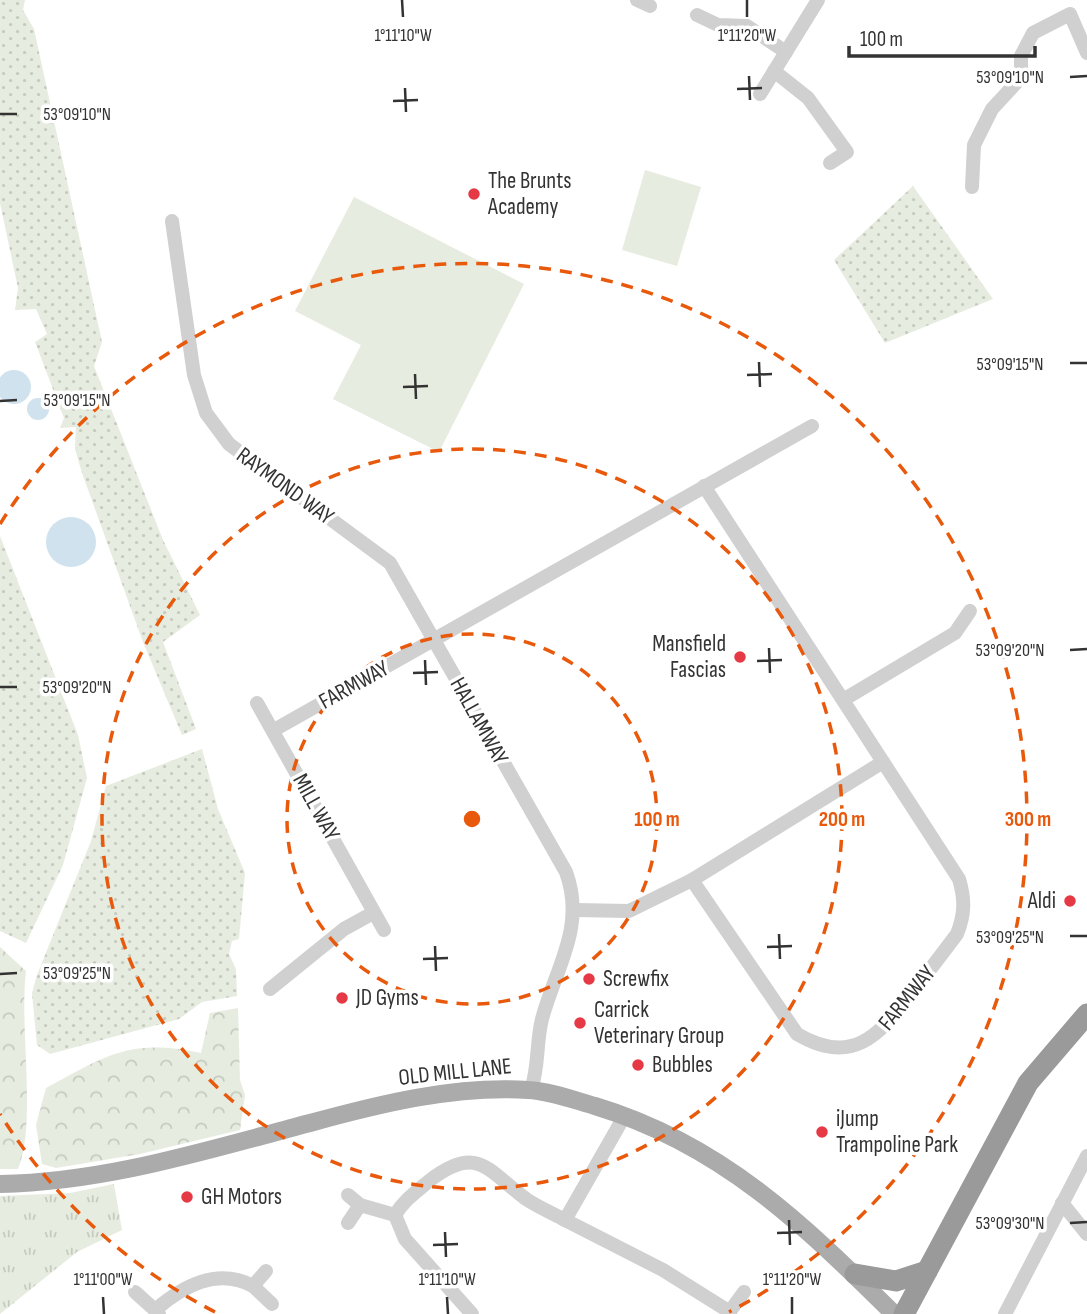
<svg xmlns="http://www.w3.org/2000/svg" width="1087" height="1314" viewBox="0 0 1087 1314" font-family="'Sofia Sans Condensed',sans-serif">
<defs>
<pattern id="grass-dots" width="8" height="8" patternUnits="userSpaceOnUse" patternTransform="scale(1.75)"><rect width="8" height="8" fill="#e6ecdf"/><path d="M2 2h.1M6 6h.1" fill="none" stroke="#c6cbc0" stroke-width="1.8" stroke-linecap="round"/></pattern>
<pattern id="forest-crowns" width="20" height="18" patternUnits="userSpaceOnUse" patternTransform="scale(1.75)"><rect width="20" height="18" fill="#e6ecdf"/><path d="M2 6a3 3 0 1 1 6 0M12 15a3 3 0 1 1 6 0" fill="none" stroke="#c6cbc0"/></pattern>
<pattern id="park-tufts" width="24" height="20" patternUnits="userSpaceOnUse" patternTransform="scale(1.75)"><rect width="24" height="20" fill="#e6ecdf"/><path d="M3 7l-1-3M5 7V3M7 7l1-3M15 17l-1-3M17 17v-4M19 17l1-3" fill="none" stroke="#c6cbc0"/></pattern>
</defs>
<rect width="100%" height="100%" fill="#fff"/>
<!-- grass -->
<g fill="url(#grass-dots)">
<path d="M0,0H25L23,10L34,29L102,342L94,366L163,540L200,615L163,642L196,729L182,735L143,642L82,473L75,449L76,427L60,428L64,418L35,342L47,334L36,309L15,310L18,288L0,203Z"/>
<path d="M913,186L993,299L885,343L834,260Z"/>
<path d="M0,536L78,735L87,778L63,865L26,943L0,931Z"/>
<path d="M202,749L218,809L245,873L239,939L232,941L229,954L236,969L237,996L202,1002L179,1019L50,1054L37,1045L32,993L37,975L91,841L106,786Z"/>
</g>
<!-- forest -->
<g fill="url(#forest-crowns)">
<path d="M0,947L26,971C19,1027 37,1123 18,1169H0Z"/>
<path d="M238,1008L240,1080L245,1095L240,1130L140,1154L56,1168L42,1164L36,1125L46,1088C107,1055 130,1038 201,1053L210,1013Z"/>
</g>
<!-- park -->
<path fill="url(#park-tufts)" d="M114,1184L122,1230L77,1252L0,1314V1196L70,1193Z"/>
<!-- pitch -->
<g fill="#e6ecdf">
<path d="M645,170L701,187L677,266L622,250Z"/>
<path d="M354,197L524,284L439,452L333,399L361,345L295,311Z"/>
</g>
<!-- water -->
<g fill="#cfe2ee">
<circle cx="14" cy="387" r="17"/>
<circle cx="38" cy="409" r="11"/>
<circle cx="71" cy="542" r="25"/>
</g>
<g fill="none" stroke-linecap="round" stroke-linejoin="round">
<!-- minor -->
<g stroke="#d0d0d0" stroke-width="14">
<path d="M637,0L650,6"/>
<path d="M697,15L718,25L747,26L786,52"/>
<path d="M774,71L808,98L847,152L830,163"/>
<path d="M760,94L818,0"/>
<path d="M972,187L974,145L992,109L1016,83L1021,71V56L1033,33L1070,14L1087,53"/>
<path d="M172,221L194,375L206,413L229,444L390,563L566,872C586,927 556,967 542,1019C536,1043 539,1067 531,1090"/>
<path d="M843,700L955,633L970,611"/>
<path d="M257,703L384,930"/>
<path d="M274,730L812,426"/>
<path d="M692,880L883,762"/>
<path d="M575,910L629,911L692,880L797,1034C851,1066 878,1037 910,995C926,975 942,954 957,934C965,914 965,899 959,879L704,486"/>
<path d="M270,989L344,929L373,913"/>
<path d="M348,1195L360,1205L395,1215"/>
<path d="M1062,1203L1087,1234"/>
<path d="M395,1215C404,1200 416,1192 429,1181C478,1143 488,1171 526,1199C538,1207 552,1213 565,1220L625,1115"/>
<path d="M395,1215L405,1239L472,1314"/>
<path d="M565,1220L663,1270L730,1312"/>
<path d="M348,1223L360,1205"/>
<path d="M253,1286L272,1304"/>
<path d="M135,1292L155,1310"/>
<path d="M159,1314L155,1310C183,1286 217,1267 253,1286L266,1271"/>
<path d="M728,1314L744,1292"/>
<path d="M1005,1314L1087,1156"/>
</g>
<!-- major -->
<path stroke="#ababab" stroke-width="18" d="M0,1184C107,1182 207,1150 310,1123C379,1104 456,1085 528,1090C550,1091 574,1100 595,1106C721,1144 803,1224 894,1314"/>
<!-- highway -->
<g stroke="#9a9a9a" stroke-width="21">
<path d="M855,1274L896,1281L927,1271"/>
<path d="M904,1314L1028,1083L1087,1014"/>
</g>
</g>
<!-- ticks -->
<path fill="none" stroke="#333" stroke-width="2.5" d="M402,0L403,17M747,0V17M749,76L750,100M1070,77L1087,76M405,88L406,112M737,89L762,88M393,101L418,100M0,114H17M759,362L760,387M1070,363H1087M415,374L416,399M747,375L772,374M403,387L428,386M0,401L17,400M769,648L770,673M1070,650L1087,649M425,660L426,685M757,661L782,660M413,673L438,672M0,687H17M779,934L780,959M1070,936H1087M435,946L436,971M767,947L792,946M423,959L448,958M0,974L17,973M789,1220L790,1245M1070,1223L1087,1222M445,1232L446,1257M777,1233L802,1232M433,1245L458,1244M103,1297L104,1314M447,1297L448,1314M792,1297V1314"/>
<!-- distance rings -->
<g fill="none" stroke="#e8590c" stroke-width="3.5" stroke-dasharray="12 9">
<circle cx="472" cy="819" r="185"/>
<circle cx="472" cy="819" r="370"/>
<path d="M215 1312A556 556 0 0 1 0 1114M0 524A556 556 0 1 1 729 1312"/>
</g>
<!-- markers -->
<g fill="#e63946" stroke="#fff" stroke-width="2.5">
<circle cx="474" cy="194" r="7"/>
<circle cx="740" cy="657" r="7"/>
<circle cx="1070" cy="901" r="7"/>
<circle cx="589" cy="979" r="7"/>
<circle cx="342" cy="998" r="7"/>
<circle cx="580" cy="1023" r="7"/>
<circle cx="638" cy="1065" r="7"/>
<circle cx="822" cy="1132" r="7"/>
<circle cx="187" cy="1197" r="7"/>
</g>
<g text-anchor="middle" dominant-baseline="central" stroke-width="7" stroke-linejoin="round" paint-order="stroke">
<!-- poi labels -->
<g font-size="23" fill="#333" stroke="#fff" text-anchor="start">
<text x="488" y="181">The Brunts<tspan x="488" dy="26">Academy</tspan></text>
<text x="726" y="644" text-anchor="end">Mansfield<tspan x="726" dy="26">Fascias</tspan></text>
<text x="1056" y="901" text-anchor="end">Aldi</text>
<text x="603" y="979">Screwfix</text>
<text x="356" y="998">JD Gyms</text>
<text x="594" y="1010">Carrick<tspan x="594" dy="26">Veterinary Group</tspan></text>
<text x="652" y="1065">Bubbles</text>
<text x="836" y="1119">iJump<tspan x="836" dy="26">Trampoline Park</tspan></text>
<text x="201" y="1197">GH Motors</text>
</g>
<!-- street labels -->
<g font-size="23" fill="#333" stroke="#fff">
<text transform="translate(285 486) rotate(36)">RAYMOND WAY</text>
<text transform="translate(354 685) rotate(-29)">FARMWAY</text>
<text transform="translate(479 721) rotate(61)">HALLAMWAY</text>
<text transform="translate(316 807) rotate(61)">MILL WAY</text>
<text transform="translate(907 998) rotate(-51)">FARMWAY</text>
<text transform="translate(455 1072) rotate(-6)">OLD MILL LANE</text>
</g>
</g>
<g font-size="18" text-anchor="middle" fill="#333" stroke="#fff" stroke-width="7" stroke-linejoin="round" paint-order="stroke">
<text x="403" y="41">1°11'10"W</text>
<text x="747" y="41">1°11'20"W</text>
<text x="1010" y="83">53°09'10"N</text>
<text x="77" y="120">53°09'10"N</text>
<text x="1010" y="370">53°09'15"N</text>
<text x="77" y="406">53°09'15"N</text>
<text x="1010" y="656">53°09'20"N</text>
<text x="77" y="693">53°09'20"N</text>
<text x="1010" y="943">53°09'25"N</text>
<text x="77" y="979">53°09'25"N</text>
<text x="1010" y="1229">53°09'30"N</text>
<text x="103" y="1285">1°11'00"W</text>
<text x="447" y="1285">1°11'10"W</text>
<text x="792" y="1285">1°11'20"W</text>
</g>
<circle cx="472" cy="819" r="10" fill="#e8590c" stroke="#fff" stroke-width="3.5"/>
<g font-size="21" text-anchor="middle" font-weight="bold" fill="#e8590c" stroke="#fff" stroke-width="7" stroke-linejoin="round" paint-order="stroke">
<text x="657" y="826">100 m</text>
<text x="842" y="826">200 m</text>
<text x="1028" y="826">300 m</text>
</g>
<!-- scale -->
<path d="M849 46v10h186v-10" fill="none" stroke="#333333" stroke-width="3.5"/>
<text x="860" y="46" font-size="21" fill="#333333" stroke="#ffffff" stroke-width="5" paint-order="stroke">100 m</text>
</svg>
